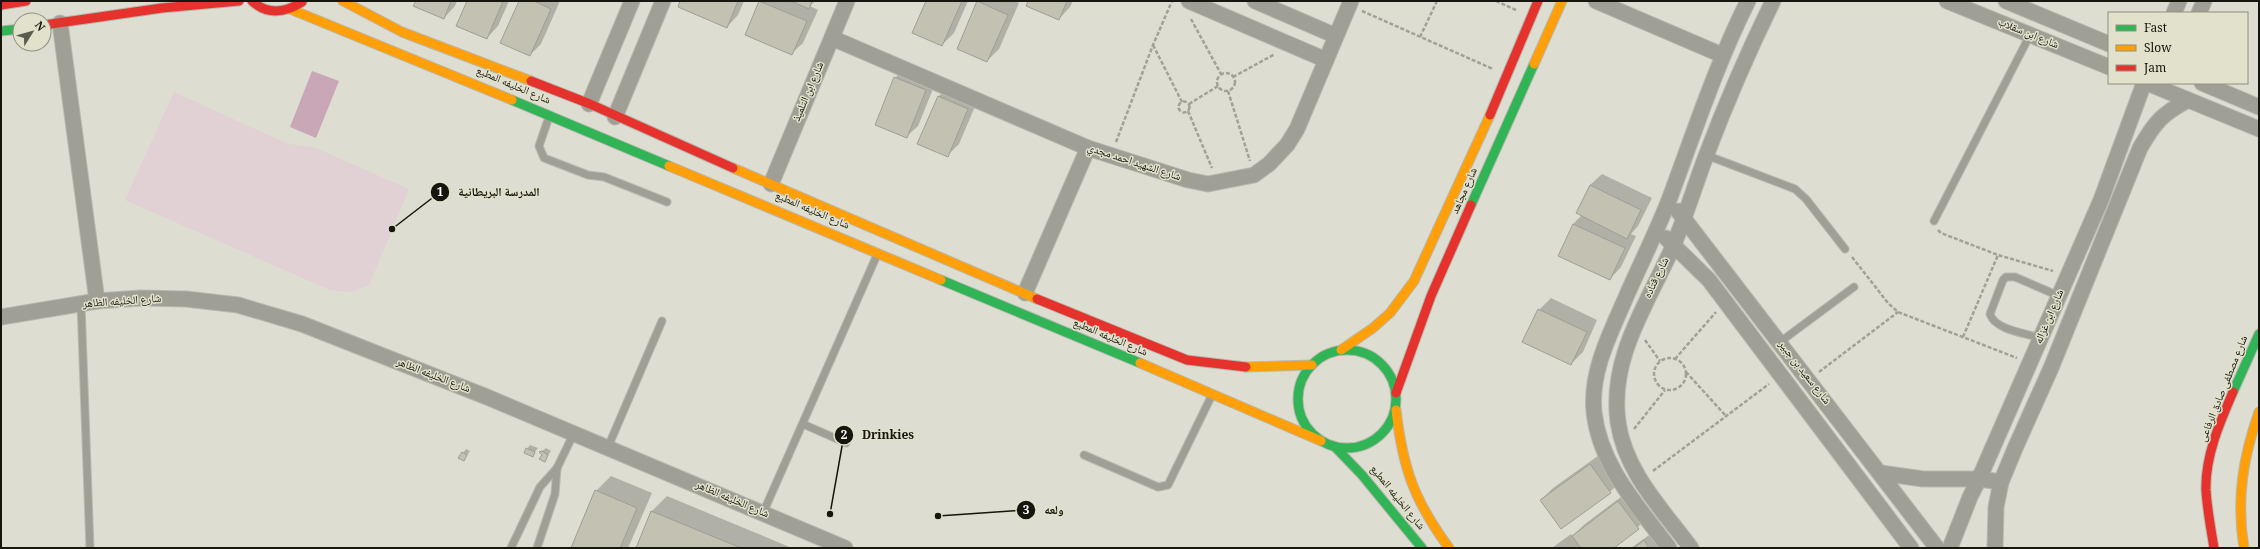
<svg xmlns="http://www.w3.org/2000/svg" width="2260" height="549" viewBox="0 0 2260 549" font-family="Georgia,'Noto Naskh Arabic',serif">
<rect width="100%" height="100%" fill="#ddddd1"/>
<!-- green -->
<path fill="#e1d0d4" d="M174,92L288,144L313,147L409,189L369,285L350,292L330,290L125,200Z"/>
<!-- water -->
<path fill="#c9a7b6" d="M312,71L339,81L316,138L290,127Z"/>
<!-- shadow -->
<g fill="#0003">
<path d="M417,1H457L455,6L444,18Z"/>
<path d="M468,1H509L498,26L487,38Z"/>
<path d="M520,1H560L541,44L530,55Z"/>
<path d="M681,1H744L738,15L727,27Z"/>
<path d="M761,1H815L810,6L818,10L803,43L791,54L746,34Z"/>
<path d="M927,1H968L954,33L942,45Z"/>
<path d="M979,1H1014L1019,3L999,49L987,61Z"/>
<path d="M1029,1H1073L1070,7L1059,19Z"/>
<path d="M907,66L937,79L918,126L906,137L895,78Z"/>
<path d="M951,85L979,97L959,144L947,156L919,143L939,96Z"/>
<path d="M1602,174L1652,198L1638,226L1631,234L1636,236L1621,267L1610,279L1573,224L1582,215L1577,213L1590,185Z"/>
<path d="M1551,298L1597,320L1583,352L1571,364L1539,310Z"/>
<path d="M530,445L538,448L532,456L527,449Z"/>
<path d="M546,448L551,451L545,460L541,452Z"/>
<path d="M466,449L470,451L464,460L463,453Z"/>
<path d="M1602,453L1622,480L1610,492L1561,527L1541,500L1553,488Z"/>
<path d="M611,476L652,493L628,548H572L596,491Z"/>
<path d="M1630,490L1650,517L1612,548H1552L1571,534L1572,536L1585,524Z"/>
<path d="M667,496L792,548H637L652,511Z"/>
<path d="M1656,530L1670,548H1631Z"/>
</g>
<!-- building -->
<g fill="#c2c1b2" stroke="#9f9e95">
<path d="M416,1H451L444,19L413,6Z"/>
<path d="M467,1H503L487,39L456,26Z"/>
<path d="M519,1H534L551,9L530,56L500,43Z"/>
<path d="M680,1H738L727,28L678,7Z"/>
<path d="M759,1L807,21L792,55L745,35Z"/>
<path d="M791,1H812L809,9Z"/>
<path d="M926,1H962L942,46L912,33Z"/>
<path d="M977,1L1008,15L987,62L957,49Z"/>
<path d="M1028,1H1067L1059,20L1026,6Z"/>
<path d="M894,77L926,90L907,138L875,125Z"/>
<path d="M938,96L968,109L948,157L917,144Z"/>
<path d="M1590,185L1641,210L1627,239L1576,213Z"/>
<path d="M1573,224L1625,248L1610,280L1558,256Z"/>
<path d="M1538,309L1587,332L1571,365L1522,342Z"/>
<path d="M526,448L535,452L533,457L524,453Z"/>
<path d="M542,451L548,455L545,462L539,459L542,455L539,452Z"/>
<path d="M462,452L467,455L464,461L458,458Z"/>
<path d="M1590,464L1611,493L1561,529L1540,500Z"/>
<path d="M595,490L637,508L620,548H571Z"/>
<path d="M1618,501L1639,529L1614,548H1581L1572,536Z"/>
<path d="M651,511L741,548H636Z"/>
<path d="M1644,540L1649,548H1634Z"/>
</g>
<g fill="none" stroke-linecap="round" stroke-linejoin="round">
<!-- lane casing -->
<g stroke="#b8b8af" stroke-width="9">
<g id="lane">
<path d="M549,117L539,146L544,158L588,175L604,177L667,202"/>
<path d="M1706,155L1795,189L1806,199L1845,249"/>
<path d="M1934,221L2030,35"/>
<path d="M81,304L90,548"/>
<path d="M2040,338C2025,333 1995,330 1990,314L2003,280L2006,277H2015L2059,296"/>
<path d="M1780,342L1854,287"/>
<path d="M803,424L846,443"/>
<path d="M608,447L662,321"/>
<path d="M1084,455L1158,487L1168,485L1212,395"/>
<path d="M763,513L877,255"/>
<path d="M511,548L540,487L557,468L574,433"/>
<path d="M537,548L555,494L557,468"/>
</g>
</g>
<!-- street casing -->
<g stroke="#b8b8af" stroke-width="17">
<g id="street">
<path d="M1189,1L1326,60"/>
<path d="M1255,1L1336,36"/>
<path d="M1596,1L1722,55"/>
<path d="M1947,1L2109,67"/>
<path d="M2006,1L2109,44"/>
<path d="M2174,13L2179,1"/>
<path d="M2199,13L2204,1"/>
<path d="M60,23L97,301"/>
<path d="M832,38L1088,148L1188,180L1208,184L1254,175L1269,164L1287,145L1297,129L1351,1"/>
<path d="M2147,83L2259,129"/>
<path d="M2202,83L2259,107"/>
<path d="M589,104L632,1"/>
<path d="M615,117L663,1"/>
<path d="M771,184L847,1"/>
<path d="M1678,211L1937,548"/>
<path d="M1666,238L1709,280L1911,548"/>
<path d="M1025,293L1088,148"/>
<path d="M1,317L97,301L141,298L186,299L238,305L302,324L487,397L845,548"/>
<path d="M1881,473L1923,479H1979L2001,482"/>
<path d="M1669,548C1638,506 1600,466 1594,412C1590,372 1610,334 1626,297C1640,265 1656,233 1669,200C1694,133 1716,65 1748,1"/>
<path d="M1691,548C1662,509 1625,472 1618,422C1609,356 1649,302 1674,244C1686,215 1695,185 1706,156C1726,103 1748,52 1773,1"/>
<path d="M1950,548L1970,497L1979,479L2101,200L2144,83"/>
<path d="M1995,548L1996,507L2001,482L2016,446L2051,368L2140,148C2155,122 2162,114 2188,100"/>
</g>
</g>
<!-- fast casing -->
<g stroke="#b8b8af" stroke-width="11">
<g id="fast">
<path d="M1,31L20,29"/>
<path d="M512,100L669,166"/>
<path d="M1471,205L1534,64"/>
<path d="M941,280L1140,363"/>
<circle cx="1347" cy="399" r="49"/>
<path d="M2233,392L2259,334"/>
<path d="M1336,448L1362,475L1422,548"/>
</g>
</g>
<!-- slow casing -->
<g stroke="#b8b8af" stroke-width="11">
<g id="slow">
<path d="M343,1L402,32L531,81"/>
<path d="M290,9L512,100"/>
<path d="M1534,64L1562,1"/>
<path d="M669,166L941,280"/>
<path d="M733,168L1037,299"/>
<path d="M1341,350L1373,328L1390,313L1414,281L1490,115"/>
<path d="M1140,363L1321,441"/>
<path d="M1246,367L1312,365"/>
<path d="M1396,410C1403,469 1414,500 1449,548"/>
<path d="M2244,548C2236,500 2243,457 2259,412"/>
</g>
</g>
<!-- jam casing -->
<g stroke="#b8b8af" stroke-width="11">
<g id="jam">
<path d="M252,1C267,15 285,13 302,2"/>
<path d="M1,5L26,1"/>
<path d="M44,25L162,8L239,1"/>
<path d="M531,81L590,104L733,168"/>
<path d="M1490,115L1538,1"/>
<path d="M1037,299L1187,360L1246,367"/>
<path d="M1396,393L1431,296L1471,205"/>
<path d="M2214,548C2211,529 2207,509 2206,490C2205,456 2220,422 2233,392"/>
</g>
</g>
<!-- path -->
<g stroke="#a1a198" stroke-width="2.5" stroke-dasharray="4 2" stroke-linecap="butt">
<path d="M1496,1L1516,10"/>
<path d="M1362,11L1493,69"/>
<path d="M1191,19L1221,74"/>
<path d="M1420,37L1437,1"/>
<path d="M1153,45L1182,102"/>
<circle cx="1226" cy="82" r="9"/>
<path d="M1233,77L1275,54"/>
<path d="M1228,91L1250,161"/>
<circle cx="1184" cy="107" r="5.5"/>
<path d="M1189,104L1218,86"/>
<path d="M1188,111L1212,168"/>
<path d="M1116,142L1153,45L1172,1"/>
<path d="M1938,230L1941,233L1998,255L2053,271"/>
<path d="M1852,257L1888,303L1898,312L2017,358"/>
<path d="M1963,337L1998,255"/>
<path d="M1645,340L1660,361"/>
<circle cx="1670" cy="374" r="16"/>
<path d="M1675,359L1716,312"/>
<path d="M1686,372L1726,416"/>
<path d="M1819,372L1898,312"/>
<path d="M1634,429L1665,390"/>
<path d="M1653,471L1769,384"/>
</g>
<!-- lane -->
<use href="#lane" stroke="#9f9f96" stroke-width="7"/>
<!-- street -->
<use href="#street" stroke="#9f9f96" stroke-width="15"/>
<!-- fast -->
<use href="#fast" stroke="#30b455" stroke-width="9"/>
<!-- slow -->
<use href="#slow" stroke="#ff9f0a" stroke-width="9"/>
<!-- jam -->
<use href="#jam" stroke="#e5322d" stroke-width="9"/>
</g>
<g text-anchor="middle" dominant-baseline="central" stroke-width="3" stroke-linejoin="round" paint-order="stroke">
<!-- street labels -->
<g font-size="11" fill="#16150e" stroke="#e2e2cc">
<text transform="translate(2028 34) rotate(22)">شارع ابن سقلاب</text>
<text transform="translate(513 86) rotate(23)">شارع الخليفه المطيع</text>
<text transform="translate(809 92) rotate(-67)">شارع ابن التلميذ</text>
<text transform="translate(1134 163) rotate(18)">شارع الشهيد احمد مجدي</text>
<text transform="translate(1465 191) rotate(-66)">شارع مجاهد</text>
<text transform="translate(812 211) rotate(23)">شارع الخليفه المطيع</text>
<text transform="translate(1657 278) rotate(-64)">شارع قتاده</text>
<text transform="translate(122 302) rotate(-4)">شارع الخليفه الظاهر</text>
<text transform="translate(2050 317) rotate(-67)">شارع ابن غزاله</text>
<text transform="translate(1110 338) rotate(23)">شارع الخليفه المطيع</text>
<text transform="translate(1804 373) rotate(52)">شارع سعيد بن جبير</text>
<text transform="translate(433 376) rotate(21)">شارع الخليفه الظاهر</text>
<text transform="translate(2224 389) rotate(-68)">شارع مصطفى صادق الرفاعى</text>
<text transform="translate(1397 498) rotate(51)">شارع الخليفه المطيع</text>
<text transform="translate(732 500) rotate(23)">شارع الخليفه الظاهر</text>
</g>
</g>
<!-- callouts -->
<path fill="none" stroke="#16150e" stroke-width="1.5" d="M392 229L440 192M830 514L844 435M938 516L1026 510"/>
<g fill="#16150e" stroke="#e2e2cc" stroke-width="1.5">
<circle cx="392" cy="229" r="4"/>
<circle cx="830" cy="514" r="4"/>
<circle cx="938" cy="516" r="4"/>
<circle cx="440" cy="192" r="10"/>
<circle cx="844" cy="435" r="10"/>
<circle cx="1026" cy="510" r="10"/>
</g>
<g font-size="12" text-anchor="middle" font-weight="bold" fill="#fff">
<text x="440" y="196">1</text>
<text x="844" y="439">2</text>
<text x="1026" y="514">3</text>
</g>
<g font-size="12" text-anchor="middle" font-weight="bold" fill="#16150e" stroke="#e2e2cc" stroke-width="3" stroke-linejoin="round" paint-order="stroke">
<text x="499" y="196">المدرسة البريطانية</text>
<text x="888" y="439">Drinkies</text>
<text x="1054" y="514">ولعه</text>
</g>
<!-- border -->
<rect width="2260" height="549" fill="none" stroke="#16150e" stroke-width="4"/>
<!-- legend -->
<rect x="2108" y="12" width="140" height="72" fill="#e2e2cc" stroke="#909080"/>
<rect x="2116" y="25" width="20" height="6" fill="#30b455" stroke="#909080"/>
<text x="2144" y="32" font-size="12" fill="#16150e">Fast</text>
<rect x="2116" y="45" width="20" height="6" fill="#ff9f0a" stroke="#909080"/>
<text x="2144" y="52" font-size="12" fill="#16150e">Slow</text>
<rect x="2116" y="65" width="20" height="6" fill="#e5322d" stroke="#909080"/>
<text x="2144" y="72" font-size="12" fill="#16150e">Jam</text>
<!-- north arrow -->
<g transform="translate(32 32) rotate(53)"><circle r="19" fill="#e2e2cc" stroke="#909080"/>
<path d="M0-3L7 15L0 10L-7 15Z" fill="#5c5b52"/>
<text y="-6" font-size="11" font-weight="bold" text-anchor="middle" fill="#16150e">N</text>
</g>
</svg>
